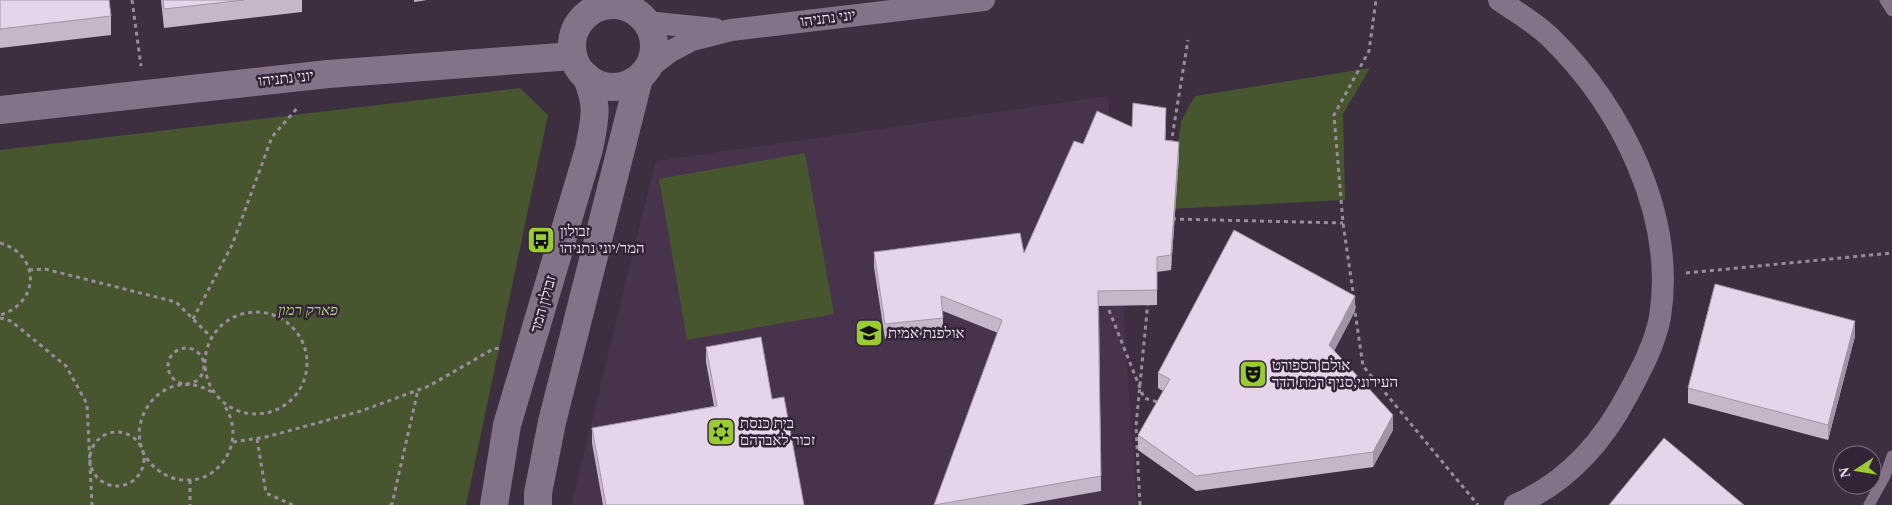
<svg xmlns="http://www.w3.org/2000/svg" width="1892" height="505" viewBox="0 0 1892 505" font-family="'Times New Roman','Noto Sans Hebrew',serif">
<rect width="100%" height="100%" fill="#3d2e40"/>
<!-- built -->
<path fill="#47344c" d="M1108,96L1137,505H571L656,161Z"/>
<!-- green -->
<g fill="#47562f">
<path d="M1370,68L1343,114L1345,200L1169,209L1181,121L1195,96Z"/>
<path d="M520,88L548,115L466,505H0V150Z"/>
<path d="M805,153L834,314L687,340L659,179Z"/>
</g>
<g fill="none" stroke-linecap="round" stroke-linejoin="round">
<!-- path -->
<g stroke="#998d9c" stroke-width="3" stroke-dasharray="4 4" stroke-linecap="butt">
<path d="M132,0L141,66"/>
<path d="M1171,144L1188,40"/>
<path d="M1172,219L1343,223"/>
<path d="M0,243C41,255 40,303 0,315"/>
<path d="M29,270L45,269L176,302L211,337"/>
<path d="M1686,273L1892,253"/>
<path d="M1354,299L1343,223L1334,115L1369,51L1376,0"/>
<path d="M1354,305L1363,366L1478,505"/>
<path d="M1109,310L1144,398L1161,403"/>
<circle cx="256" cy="363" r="51"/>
<path d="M0,318L11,321L66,366L87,404L92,505"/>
<path d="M193,319L232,245L272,137L299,106"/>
<circle cx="186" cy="366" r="18"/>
<path d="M212,392C153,358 106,449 170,477C182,482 199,481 210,474C234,458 240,428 224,405"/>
<circle cx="117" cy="459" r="27"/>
<path d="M257,439L266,493L293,505"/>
<path d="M233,442L266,437L361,411L429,386L493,349L501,348"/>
<path d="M190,480V505"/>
<path d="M390,505L392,504L418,390"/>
<path d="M1140,505L1136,426L1148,301"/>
</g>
<!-- lane -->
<g stroke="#847388" stroke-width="11">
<path d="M1885,0L1892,11"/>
<path d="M1869,505L1885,476L1892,456"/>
</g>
<!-- street -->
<g stroke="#847388" stroke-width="22">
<path d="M1499,0C1516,12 1536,23 1551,38C1622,108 1676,216 1660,317C1655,344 1641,370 1628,394C1603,442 1566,483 1515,505"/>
<path d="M646,22L715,29"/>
<path d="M647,69L671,51L692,40L731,30L984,0"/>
</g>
<!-- secondary -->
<g stroke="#847388" stroke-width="28">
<circle cx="613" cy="46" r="41"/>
<path d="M0,110L328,74L573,56"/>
<path d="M494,505L507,425L589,149C595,118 599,106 586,76"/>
<path d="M538,505V493L552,422L639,78"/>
</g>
</g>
<!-- wall -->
<g fill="#c6b6ca">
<path d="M0,0L111,16V35L0,48Z"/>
<path d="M161,0H302V12L164,28Z"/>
<path d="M414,0H427L414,2Z"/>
<path d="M1166,123L1165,140L1179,156L1171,270L1157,272V305L1099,306L1101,491L1021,505H934L998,333L943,311V333L885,339L874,267V252L1024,253L1083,144L1132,127Z"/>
<path d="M1355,311L1334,351L1393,430L1373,467L1196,491L1138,450V435L1163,391L1158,388V373Z"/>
<path d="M1855,336L1828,440L1688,403V388Z"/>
<path d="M706,347L772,399L804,505H603L592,443V428L714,406L706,362Z"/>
</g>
<!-- shaded-wall -->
<g fill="#a194a4">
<path d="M1166,108V123L1165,155V140Z"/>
<path d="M1179,142V156L1171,270V255Z"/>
<path d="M1355,296V311L1329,360V345Z"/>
<path d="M1855,321V336L1828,440V425Z"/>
<path d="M1393,415V430L1373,467V452Z"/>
</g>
<!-- building -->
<g fill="#e6d4eb" stroke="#a194a4">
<path d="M0,0H109L111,16L0,29Z"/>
<path d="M163,0H244L164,9Z"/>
<path d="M1133,103L1166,108L1165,140L1179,142L1171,255L1157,257V290L1098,291L1101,476L934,505L1002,320L941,296L943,318L885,324L874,252L1020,233L1024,253L1074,141L1083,144L1097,111L1132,127Z"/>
<path d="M1234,230L1355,296L1329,345L1393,415L1373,452L1196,476L1138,435L1170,379L1158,373Z"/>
<path d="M1715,284L1855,321L1828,425L1688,388Z"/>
<path d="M761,337L772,399L784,397L804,505H606L592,428L717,406L706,347Z"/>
<path d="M1664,438L1744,505H1609Z"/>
</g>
<!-- icons -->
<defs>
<g id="bus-square" transform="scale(1.4375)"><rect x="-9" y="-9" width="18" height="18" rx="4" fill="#9bcb33" stroke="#322436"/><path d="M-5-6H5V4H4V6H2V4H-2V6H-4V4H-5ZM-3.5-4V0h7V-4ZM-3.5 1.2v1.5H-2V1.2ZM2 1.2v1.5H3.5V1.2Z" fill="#111"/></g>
<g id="school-square" transform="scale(1.4375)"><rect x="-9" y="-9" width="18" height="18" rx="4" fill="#9bcb33" stroke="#322436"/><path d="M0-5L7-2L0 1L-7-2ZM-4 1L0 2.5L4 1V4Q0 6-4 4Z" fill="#111"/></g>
<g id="theatre-square" transform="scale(1.4375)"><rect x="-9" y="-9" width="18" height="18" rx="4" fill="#9bcb33" stroke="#322436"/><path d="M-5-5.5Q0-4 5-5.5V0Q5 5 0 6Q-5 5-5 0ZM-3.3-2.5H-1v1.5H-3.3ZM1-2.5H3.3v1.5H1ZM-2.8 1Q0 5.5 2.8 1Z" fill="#111"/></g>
<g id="synagogue-square" transform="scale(1.4375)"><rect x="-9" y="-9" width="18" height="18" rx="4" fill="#9bcb33" stroke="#322436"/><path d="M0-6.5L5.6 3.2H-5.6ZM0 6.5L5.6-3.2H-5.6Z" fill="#111"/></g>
</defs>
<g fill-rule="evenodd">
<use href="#bus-square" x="541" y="240"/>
<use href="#school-square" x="869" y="333"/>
<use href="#theatre-square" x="1253" y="374"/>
<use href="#synagogue-square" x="721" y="432"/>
</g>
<g text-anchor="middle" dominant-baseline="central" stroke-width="5" stroke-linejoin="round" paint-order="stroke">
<!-- street labels -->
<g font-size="15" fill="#f0e6f2" stroke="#322436">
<text transform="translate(828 18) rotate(-7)">יוני נתניהו</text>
<text transform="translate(286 78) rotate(-6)">יוני נתניהו</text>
<text transform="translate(543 304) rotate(-74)">זבולון המר</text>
</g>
<!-- poi labels -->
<g font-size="15" fill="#f0e6f2" stroke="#322436" text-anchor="start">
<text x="560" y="231">זבולון<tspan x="560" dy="17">המר/יוני נתניהו</tspan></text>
<text x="888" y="333">אולפנת אמית</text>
<text x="1272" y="365">אולם הספורט<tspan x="1272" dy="17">העירוני,סניף רמת הדר</tspan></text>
<text x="740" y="423">בית כנסת<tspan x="740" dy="17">זכור לאברהם</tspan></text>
</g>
<!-- park labels -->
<g font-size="15" font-style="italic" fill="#b1d575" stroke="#322436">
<text x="308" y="310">פארק רמון</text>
</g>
</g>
<!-- north arrow -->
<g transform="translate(1857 470) rotate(258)"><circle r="24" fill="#322436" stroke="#7e7281"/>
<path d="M0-4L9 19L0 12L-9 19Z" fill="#9bcb33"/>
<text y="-8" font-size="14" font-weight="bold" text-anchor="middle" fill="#f0e6f2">N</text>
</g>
</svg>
